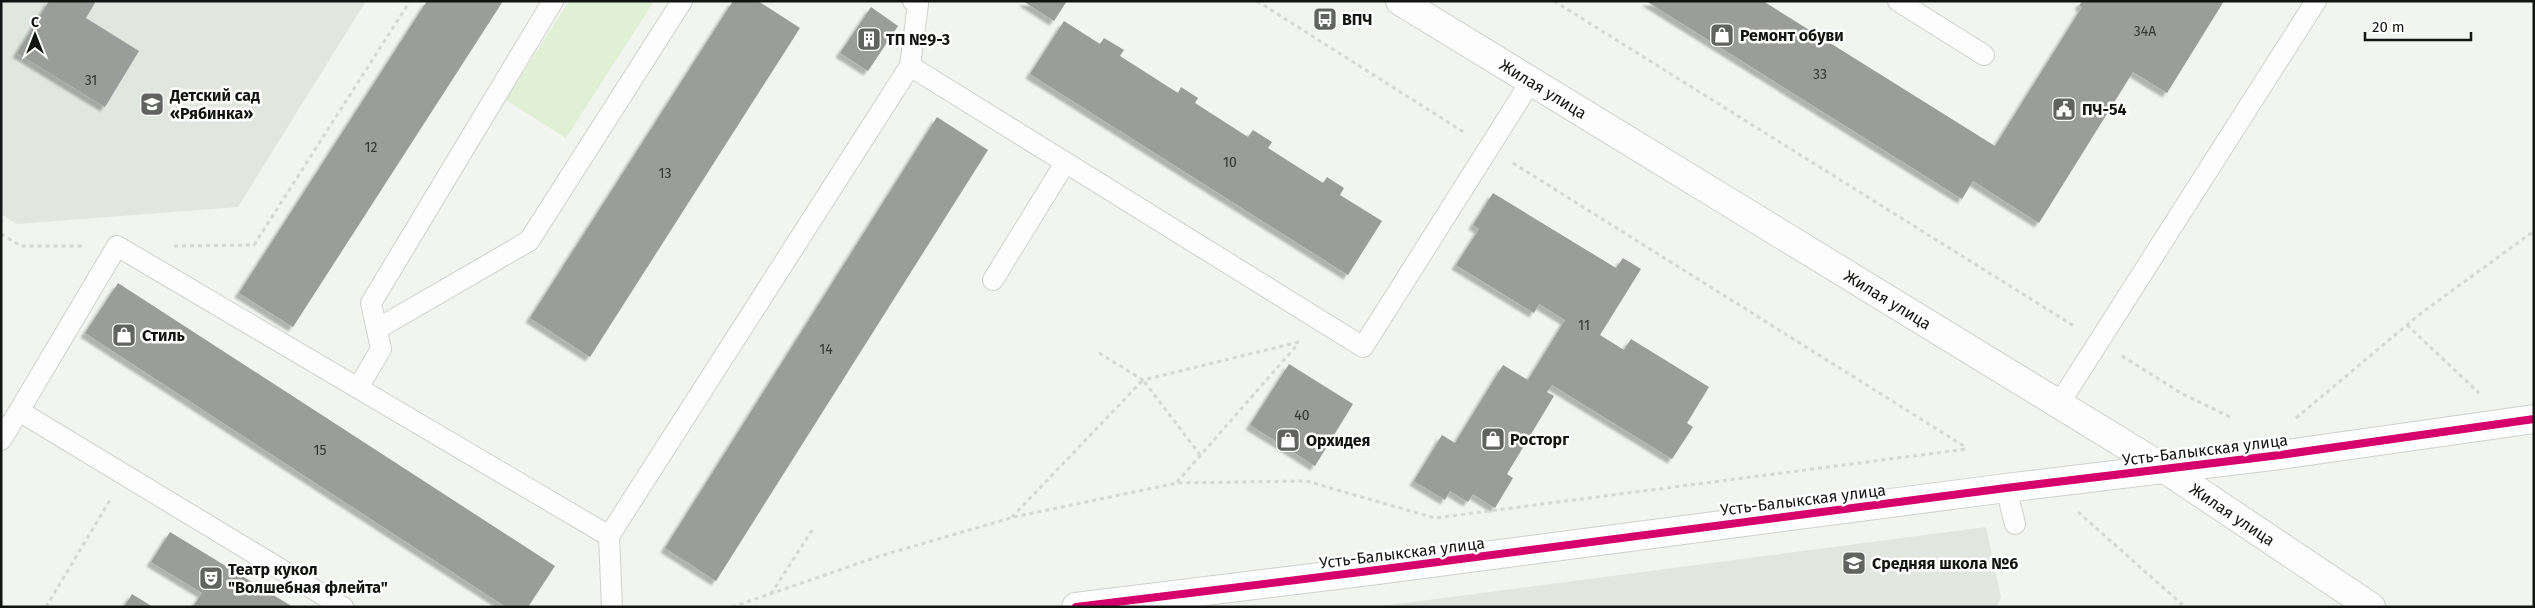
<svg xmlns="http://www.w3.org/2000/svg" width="2535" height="608" viewBox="0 0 2535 608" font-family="'Fira Sans',sans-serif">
<defs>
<filter id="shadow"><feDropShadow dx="-4.5" dy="4.5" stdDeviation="1" flood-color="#0004"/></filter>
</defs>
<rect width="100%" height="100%" fill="#f2f4f0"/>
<!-- built -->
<g fill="#e1e7de">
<path d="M1,1H366L238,207L17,224L1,214Z"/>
<path d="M1986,527L2001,598L1996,607H1374Z"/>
</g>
<!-- green -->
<path fill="#dff0d4" d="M569,1H654L566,138L506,100Z"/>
<!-- building -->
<g fill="#9b9d9a" filter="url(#shadow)">
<path d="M49,1H96L86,18L139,51L105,107L17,53Z"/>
<path d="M427,1H503L293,327L239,293Z"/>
<path d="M733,1H758L800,28L590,357L530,318Z"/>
<path d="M1023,1H1067L1054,21Z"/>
<path d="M1646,1H1763L1995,146L2082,7L2079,6L2082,1H2224L2167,93L2133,72L2039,223L1973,181L1962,199Z"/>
<path d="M871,7L898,26L868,71L840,53Z"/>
<path d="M1064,21L1100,44L1104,38L1124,50L1120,56L1178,93L1181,87L1198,98L1195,103L1248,137L1253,130L1272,142L1268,148L1323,183L1327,177L1344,188L1340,195L1382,221L1348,275L1030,74Z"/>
<path d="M937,117L988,150L716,581L665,548Z"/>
<path d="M1493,193L1616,268L1623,258L1641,269L1600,335L1624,350L1631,339L1709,387L1687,423L1693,427L1672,459L1552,385L1547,392L1554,396L1507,474L1513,478L1495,508L1473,494L1468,502L1450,491L1445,500L1414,481L1442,435L1455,443L1503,365L1528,380L1565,320L1539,304L1534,313L1456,265L1479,229L1473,225Z"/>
<path d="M118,283L555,566L528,607H506L85,333Z"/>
<path d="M1289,364L1353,404L1315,466L1250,425Z"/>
<path d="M170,532L293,607H193L202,593L151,562Z"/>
<path d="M132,594L153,607H124Z"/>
</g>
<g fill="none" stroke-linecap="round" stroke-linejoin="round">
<!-- service casing -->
<g stroke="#cfd1cd" stroke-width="22">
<g id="service">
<path d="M1898,1L1984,55"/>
<path d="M910,66L918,4L913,1"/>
<path d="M993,280L1065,163"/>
<path d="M377,329L529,241L682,1"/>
<path d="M358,388L381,349L371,303L553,1"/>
<path d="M2059,404L2316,1"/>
<path d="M1,440L19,411"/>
<path d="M2006,488L2015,524"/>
<path d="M609,536L910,66L1363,347L1531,81"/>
<path d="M343,607L19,411L117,246L609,536L612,607"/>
</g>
</g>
<!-- minor casing -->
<g stroke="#cfd1cd" stroke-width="30">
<path id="minor" d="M1076,607L1369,571L2006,488L2280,455L2534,419"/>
</g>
<!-- secondary casing -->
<g stroke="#cfd1cd" stroke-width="30">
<g id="secondary">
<path id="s1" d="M1400,1L2165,469L2371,607"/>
</g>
</g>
<!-- path -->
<g stroke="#d7d7d6" stroke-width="3" stroke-dasharray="4 4" stroke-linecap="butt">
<path d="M1257,1L1465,133"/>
<path d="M1554,1L2074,326"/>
<path d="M1513,163L1967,448"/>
<path d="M1,234L21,246H83"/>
<path d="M174,246L254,245L410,1"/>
<path d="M2407,325L2479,393"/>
<path d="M1099,353L1143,380L1299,342"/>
<path d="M2122,356L2181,393L2232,418"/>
<path d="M2296,418L2420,314L2534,231"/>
<path d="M1177,482L1298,344"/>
<path d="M2078,512L2185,607"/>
<path d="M1012,517L1143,380L1201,456"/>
<path d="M771,594L814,527"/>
<path d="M46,607L110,500"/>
<path d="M732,607L880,556L1014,517L1177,483L1306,481L1435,518L1967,449"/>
</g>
<!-- service -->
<use href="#service" stroke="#fdfdfd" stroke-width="20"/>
<!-- minor -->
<use href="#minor" stroke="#fdfdfd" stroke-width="28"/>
<!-- secondary -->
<use href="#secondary" stroke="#fdfdfd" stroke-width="28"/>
<!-- cycleway casing -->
<g stroke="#fff" stroke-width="11">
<path id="cycleway" d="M1076,607L1369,571L2006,488L2280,455L2534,419"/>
</g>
<!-- cycleway -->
<use href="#cycleway" stroke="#d6006c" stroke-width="8"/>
</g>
<!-- icons -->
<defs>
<g id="bus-square" transform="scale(1.25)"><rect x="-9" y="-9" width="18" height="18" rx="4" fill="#616360" stroke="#fff"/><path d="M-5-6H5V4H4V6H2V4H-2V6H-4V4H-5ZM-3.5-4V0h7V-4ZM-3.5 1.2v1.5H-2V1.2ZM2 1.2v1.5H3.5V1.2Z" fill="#fff"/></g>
<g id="shop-square" transform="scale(1.25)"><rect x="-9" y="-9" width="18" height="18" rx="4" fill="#616360" stroke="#fff"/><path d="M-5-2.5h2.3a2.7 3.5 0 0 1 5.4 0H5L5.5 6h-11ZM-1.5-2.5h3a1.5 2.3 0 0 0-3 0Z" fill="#fff"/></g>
<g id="building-square" transform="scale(1.25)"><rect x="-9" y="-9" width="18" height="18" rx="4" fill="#616360" stroke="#fff"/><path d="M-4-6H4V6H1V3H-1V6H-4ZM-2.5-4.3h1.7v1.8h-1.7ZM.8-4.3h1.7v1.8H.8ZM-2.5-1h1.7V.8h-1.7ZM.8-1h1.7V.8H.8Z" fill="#fff"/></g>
<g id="school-square" transform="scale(1.25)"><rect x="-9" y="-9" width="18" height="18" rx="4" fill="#616360" stroke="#fff"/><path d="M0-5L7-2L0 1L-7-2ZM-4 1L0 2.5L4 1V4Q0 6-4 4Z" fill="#fff"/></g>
<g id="civic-square" transform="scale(1.25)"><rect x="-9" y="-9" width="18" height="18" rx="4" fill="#616360" stroke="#fff"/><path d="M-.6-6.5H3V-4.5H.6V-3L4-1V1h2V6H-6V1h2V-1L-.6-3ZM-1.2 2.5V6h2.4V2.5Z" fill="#fff"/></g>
<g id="theatre-square" transform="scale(1.25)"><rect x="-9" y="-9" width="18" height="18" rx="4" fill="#616360" stroke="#fff"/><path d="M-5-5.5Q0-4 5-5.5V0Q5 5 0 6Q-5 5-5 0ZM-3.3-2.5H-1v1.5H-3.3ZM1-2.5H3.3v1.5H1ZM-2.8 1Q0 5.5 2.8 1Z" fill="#fff"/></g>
</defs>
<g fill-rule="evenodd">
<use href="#bus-square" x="1325" y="19"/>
<use href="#shop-square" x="1722" y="35"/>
<use href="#building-square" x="869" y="39"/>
<use href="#school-square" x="152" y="104"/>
<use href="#civic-square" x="2064" y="109"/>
<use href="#shop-square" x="124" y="335"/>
<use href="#shop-square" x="1493" y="439"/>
<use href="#shop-square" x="1288" y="440"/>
<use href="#school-square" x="1854" y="563"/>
<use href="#theatre-square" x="211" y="578"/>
</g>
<g text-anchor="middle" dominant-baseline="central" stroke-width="5" stroke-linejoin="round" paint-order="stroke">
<!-- number labels -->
<g font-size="14" fill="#353734">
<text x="2145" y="31">34А</text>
<text x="1820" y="74">33</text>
<text x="91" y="80">31</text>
<text x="371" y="147">12</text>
<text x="1230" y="162">10</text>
<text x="665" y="173">13</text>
<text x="1584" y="325">11</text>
<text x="826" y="349">14</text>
<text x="1302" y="415">40</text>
<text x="320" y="450">15</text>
</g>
<!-- poi labels -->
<g font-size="16" font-weight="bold" fill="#131512" stroke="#fff" text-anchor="start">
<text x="1342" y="19">ВПЧ</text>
<text x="1740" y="35">Ремонт обуви</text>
<text x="886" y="39">ТП №9-3</text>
<text x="170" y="95">Детский сад<tspan x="170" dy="18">«Рябинка»</tspan></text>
<text x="2082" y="109">ПЧ-54</text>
<text x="142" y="335">Стиль</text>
<text x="1510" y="439">Росторг</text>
<text x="1306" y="440">Орхидея</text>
<text x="1872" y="563">Средняя школа №6</text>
<text x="228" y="569">Театр кукол<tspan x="228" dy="18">"Волшебная флейта"</tspan></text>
</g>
<!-- street labels -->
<g font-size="16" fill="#131512" stroke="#fff">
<text stroke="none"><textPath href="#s1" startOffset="168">Жилая улица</textPath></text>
<text stroke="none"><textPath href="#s1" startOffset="572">Жилая улица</textPath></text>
<text transform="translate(2205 450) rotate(-7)">Усть-Балыкская улица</text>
<text transform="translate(1803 500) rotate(-7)">Усть-Балыкская улица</text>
<text stroke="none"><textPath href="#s1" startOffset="978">Жилая улица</textPath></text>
<text transform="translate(1402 553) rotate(-7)">Усть-Балыкская улица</text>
</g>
</g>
<!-- border -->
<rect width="2535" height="608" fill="none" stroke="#131512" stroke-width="5"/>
<!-- north arrow -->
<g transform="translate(35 35)" stroke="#ffffff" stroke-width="4" paint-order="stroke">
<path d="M0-4L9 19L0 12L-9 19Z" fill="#131512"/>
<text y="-8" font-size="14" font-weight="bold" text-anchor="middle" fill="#131512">С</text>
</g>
<!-- scale -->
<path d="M2365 32v8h106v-8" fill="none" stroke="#131512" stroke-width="2.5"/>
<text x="2372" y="32" font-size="15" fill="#131512" stroke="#ffffff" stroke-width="4" paint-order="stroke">20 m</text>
</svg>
